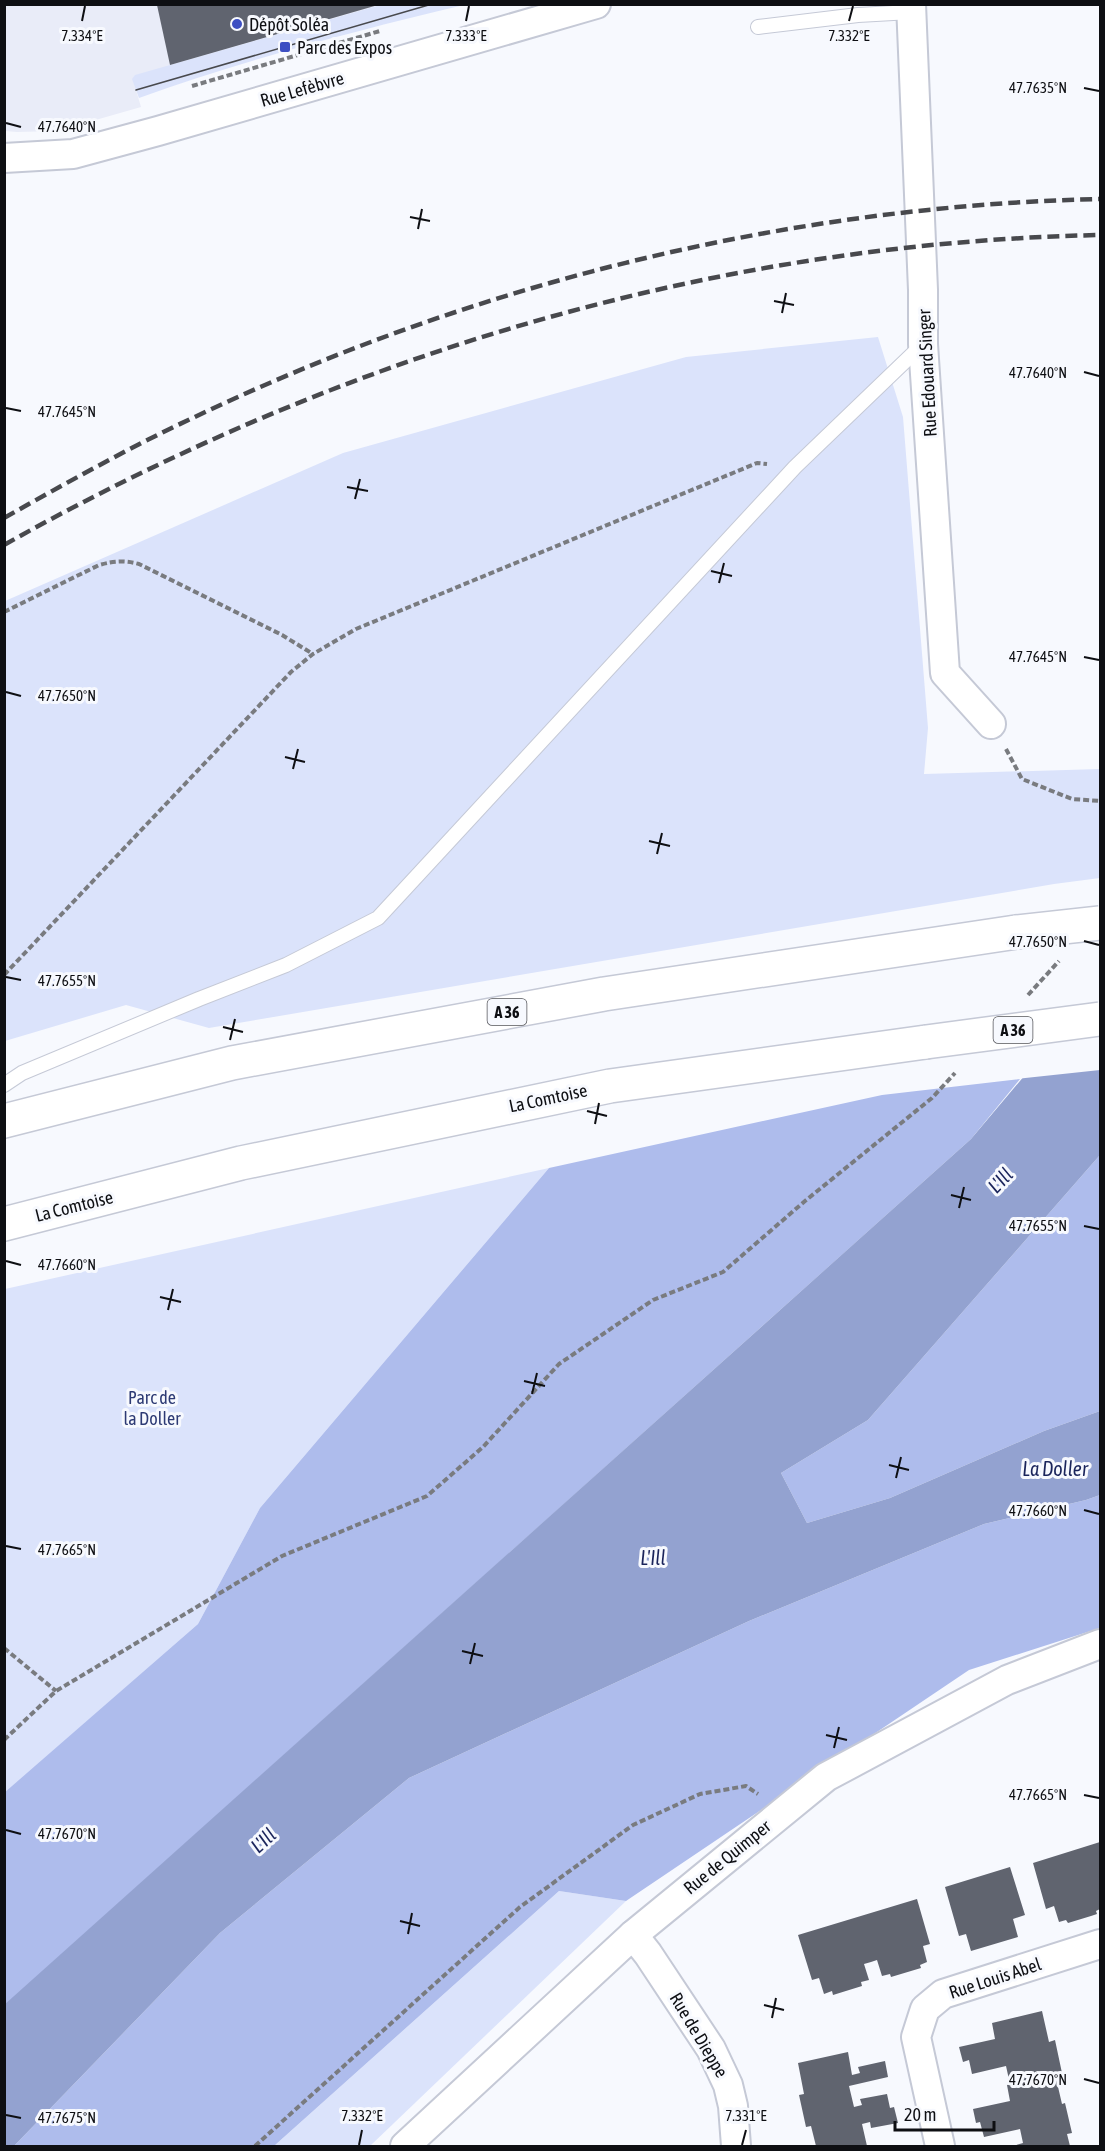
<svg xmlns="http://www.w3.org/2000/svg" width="1105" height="2151" viewBox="0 0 1105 2151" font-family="'Asap Condensed',sans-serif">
<rect width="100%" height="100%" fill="#f7f9fe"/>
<!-- built -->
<path fill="#e9ecf8" d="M5,5H380L170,65L136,90L141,107L57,131L17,132L5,131Z"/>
<!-- green -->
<g fill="#dbe3fb">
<path d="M380,5H464C354,31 245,60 139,98L132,79L135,75Z"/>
<path d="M878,337L903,417L928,728L924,774L1100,769V878L1054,884L209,1028L126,1005L5,1041V601L343,453L686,357Z"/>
<path d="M549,1168L260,1508L198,1624L5,1793V1289Z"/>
<path d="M559,1891L626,1901L370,2146H274Z"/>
</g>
<!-- forest -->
<g fill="#aebcec">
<path d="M1020,1079L971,1139L5,2005L4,1793L198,1624L260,1508L549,1168L882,1095Z"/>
<path d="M1100,1155V1411L1044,1431L890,1498L807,1523L781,1473L868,1420Z"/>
<path d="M1100,1495V1628L969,1670L626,1901L559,1891L274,2146H14L220,1933L409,1778L749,1621L984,1524L1086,1500Z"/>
</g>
<!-- water -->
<path fill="#93a2d0" d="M1100,986V1155L868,1420L781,1473L807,1523L890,1498L1044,1431L1100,1411V1495L1086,1500L984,1524L749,1621L409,1778L220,1933L14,2146H5L4,2005L971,1139Z"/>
<!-- pier -->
<path fill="#f7f9fe" d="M1100,983V1070L1016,1079L1098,984Z"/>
<!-- building -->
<g fill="#60646f">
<path d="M157,5L378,4V5L170,65Z"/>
<path d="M1100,1842V1909L1096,1911L1097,1914L1091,1916L1068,1923L1066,1920L1059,1922L1054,1906L1046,1909L1033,1863Z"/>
<path d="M1010,1867L1025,1915L1013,1919L1018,1937L971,1951L966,1934L959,1936L945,1887Z"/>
<path d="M917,1899L930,1944L923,1946L927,1962L920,1965L921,1968L891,1977L890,1974L882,1976L877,1960L871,1962L864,1964L869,1980L861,1982L862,1986L833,1995L832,1991L824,1994L819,1978L812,1980L798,1935Z"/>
<path d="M1042,2011L1049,2042L1055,2040L1062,2073L1055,2074L1062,2104L1065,2103L1072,2133L1067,2134L1070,2146H1013L1023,2143L1020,2129L984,2137L980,2122L976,2123L973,2109L1010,2101L1007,2085L1010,2084L1006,2066L972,2074L969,2060L963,2062L959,2047L995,2039L992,2023Z"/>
<path d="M848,2052L852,2075L860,2073L858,2067L885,2061L888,2077L849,2086L854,2107L862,2105L860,2099L887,2094L890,2108L894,2107L898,2123L871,2128L870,2122L862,2124L867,2146H816L811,2126L806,2127L799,2095L804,2094L798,2063Z"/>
</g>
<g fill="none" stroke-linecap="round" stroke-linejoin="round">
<!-- service casing -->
<g stroke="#c5c9d6" stroke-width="16">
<g id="service">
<path d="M758,27L858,15L911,12"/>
<path d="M4,1085L22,1073L199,999L286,965L378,918L795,467L921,346"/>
</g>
</g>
<!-- minor casing -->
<g stroke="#c5c9d6" stroke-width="32">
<g id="minor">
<path d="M911,4L923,290V344L945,673L991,724"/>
<path d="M4,158L73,154L158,131L596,4"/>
<path d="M633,1935L648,1954L711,2049L728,2085L733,2106L736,2146"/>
<path d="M405,2146L633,1935L826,1777L1007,1680L1100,1644"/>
<path d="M940,2146L916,2037L925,2009L943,1994L1100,1944"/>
</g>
</g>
<!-- motorway casing -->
<g stroke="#c5c9d6" stroke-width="36">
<g id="motorway">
<path d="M4,1121L232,1063L604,994L1016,932"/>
<path d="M4,1224L241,1163L610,1086L926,1042"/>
</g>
</g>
<!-- path -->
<g stroke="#797b7f" stroke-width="4" stroke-dasharray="6 3" stroke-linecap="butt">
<path d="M192,86L380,31"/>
<path d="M4,612L99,565C114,561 124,560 139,564L282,635L313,654"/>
<path d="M1006,749L1022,779L1072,799L1100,801"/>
<path d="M4,975L291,672L313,654L356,629L757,463L767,464"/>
<path d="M1028,995L1059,961"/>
<path d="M4,1648L56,1691"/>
<path d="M4,1740L56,1691L282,1556L427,1496L483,1447L559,1364L653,1300L723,1272L805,1201L932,1098L955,1073"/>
<path d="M255,2146L520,1907L633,1825L700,1794L746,1786L758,1794"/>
</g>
<!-- service -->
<use href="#service" stroke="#fff" stroke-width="14"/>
<!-- minor -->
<use href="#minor" stroke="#fff" stroke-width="28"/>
<!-- motorway -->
<use href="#motorway" stroke="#fff" stroke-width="33"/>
<!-- tram -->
<path stroke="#48494d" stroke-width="1.5" d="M136,90L432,4"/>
<!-- rail -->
<g stroke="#48494d" stroke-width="4.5" stroke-dasharray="12 6" stroke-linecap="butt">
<path d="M4,518C68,482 132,446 199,415C479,282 790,206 1100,199"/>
<path d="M4,545C341,355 713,243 1100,235"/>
</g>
<!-- motorway-bridge casing -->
<g stroke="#c5c9d6" stroke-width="36" stroke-linecap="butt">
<g id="motorway-bridge">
<path d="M1016,932L1100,923"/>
<path d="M926,1042L1100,1019"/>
</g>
</g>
<!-- motorway-bridge -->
<use href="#motorway-bridge" stroke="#fff" stroke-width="33"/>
</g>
<!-- ticks -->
<path fill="none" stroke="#0e0f13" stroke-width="2" d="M82,21L85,6M466,21L469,6M849,21L853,6M1084,88L1099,91M6,123L21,127M410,217L430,221M418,229L422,209M774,301L794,305M782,313L786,293M1084,372L1099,376M6,408L21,411M347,487L368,491M355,499L360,479M711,571L732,576M719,583L724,563M1084,657L1099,660M6,692L21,696M285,757L305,762M293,769L298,749M649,841L670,846M657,854L662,833M1084,941L1099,945M6,977L21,980M223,1027L243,1032M230,1040L235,1019M587,1111L607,1116M595,1124L599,1103M951,1195L971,1200M959,1208L964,1187M1084,1226L1099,1229M6,1261L21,1265M160,1297L181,1302M168,1310L173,1289M524,1381L545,1386M532,1394L537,1373M889,1465L909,1470M896,1478L901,1457M1084,1510L1099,1514M6,1546L21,1549M462,1651L483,1656M470,1664L475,1643M826,1735L847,1740M834,1748L839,1727M1084,1795L1099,1798M6,1830L21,1834M400,1921L420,1926M408,1934L412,1913M764,2005L784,2010M772,2018L776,1998M1084,2079L1099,2083M6,2115L21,2118M359,2145L362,2130M742,2145L746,2130"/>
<!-- markers -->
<g fill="#3d4fc2" stroke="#f7f9fe" stroke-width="2">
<circle cx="237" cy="24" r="6"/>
<rect x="279" y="41" width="12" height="12" rx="3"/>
</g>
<g text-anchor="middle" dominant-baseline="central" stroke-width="6" stroke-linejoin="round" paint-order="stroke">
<!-- shield labels -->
<g fill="#f7f9fe" stroke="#54555a" stroke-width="1.5">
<rect x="487.5" y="999" width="39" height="26" rx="4.5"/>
<rect x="993.5" y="1017" width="39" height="26" rx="4.5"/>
</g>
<g font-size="16" font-weight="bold" fill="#0e0f13">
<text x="507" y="1012">A 36</text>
<text x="1013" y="1030">A 36</text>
</g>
<!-- poi labels -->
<g font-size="18" fill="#0e0f13" stroke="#f7f9fe" text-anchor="start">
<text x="249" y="24">Dépôt Soléa</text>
<text x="297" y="47">Parc des Expos</text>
</g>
<!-- street labels -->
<g font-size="18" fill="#0e0f13" stroke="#f7f9fe">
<text transform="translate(302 89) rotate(-16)">Rue Lefèbvre</text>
<text transform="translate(927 373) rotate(-93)">Rue Edouard Singer</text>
<text transform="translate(548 1098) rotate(-12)">La Comtoise</text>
<text transform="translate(74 1206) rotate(-14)">La Comtoise</text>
<text transform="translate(727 1857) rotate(-39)">Rue de Quimper</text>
<text transform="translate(995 1978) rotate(-18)">Rue Louis Abel</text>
<text transform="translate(699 2035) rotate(59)">Rue de Dieppe</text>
</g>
<!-- park labels -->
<g font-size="18" fill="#2d3a74" stroke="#f7f9fe">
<text x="152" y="1397">Parc de<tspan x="152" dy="21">la Doller</tspan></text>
</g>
<!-- water labels -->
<g font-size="20" font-style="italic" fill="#1a245b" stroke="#f7f9fe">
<text transform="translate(1000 1180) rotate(-46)">L'Ill</text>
<text x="1055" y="1468">La Doller</text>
<text x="653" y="1557">L'Ill</text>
<text transform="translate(263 1840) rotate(-42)">L'Ill</text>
</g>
</g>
<g font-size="15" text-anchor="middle" fill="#0e0f13" stroke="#f7f9fe" stroke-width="6" stroke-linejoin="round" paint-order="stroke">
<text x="82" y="41">7.334°E</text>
<text x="466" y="41">7.333°E</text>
<text x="849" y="41">7.332°E</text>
<text x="1038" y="93">47.7635°N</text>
<text x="67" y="132">47.7640°N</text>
<text x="1038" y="378">47.7640°N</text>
<text x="67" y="417">47.7645°N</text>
<text x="1038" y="662">47.7645°N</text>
<text x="67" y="701">47.7650°N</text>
<text x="1038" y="947">47.7650°N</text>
<text x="67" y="986">47.7655°N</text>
<text x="1038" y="1231">47.7655°N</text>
<text x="67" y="1270">47.7660°N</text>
<text x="1038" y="1516">47.7660°N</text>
<text x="67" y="1555">47.7665°N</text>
<text x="1038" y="1800">47.7665°N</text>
<text x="67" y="1839">47.7670°N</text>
<text x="1038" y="2085">47.7670°N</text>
<text x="362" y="2121">7.332°E</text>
<text x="746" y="2121">7.331°E</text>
<text x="67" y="2123">47.7675°N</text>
</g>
<!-- border -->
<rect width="1105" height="2151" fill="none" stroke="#0e0f13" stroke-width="12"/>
<!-- scale -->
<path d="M895 2121v9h99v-9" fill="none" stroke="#0e0f13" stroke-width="3"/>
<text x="904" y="2121" font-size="18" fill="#0e0f13" stroke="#f7f9fe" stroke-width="4.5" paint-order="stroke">20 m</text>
</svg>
